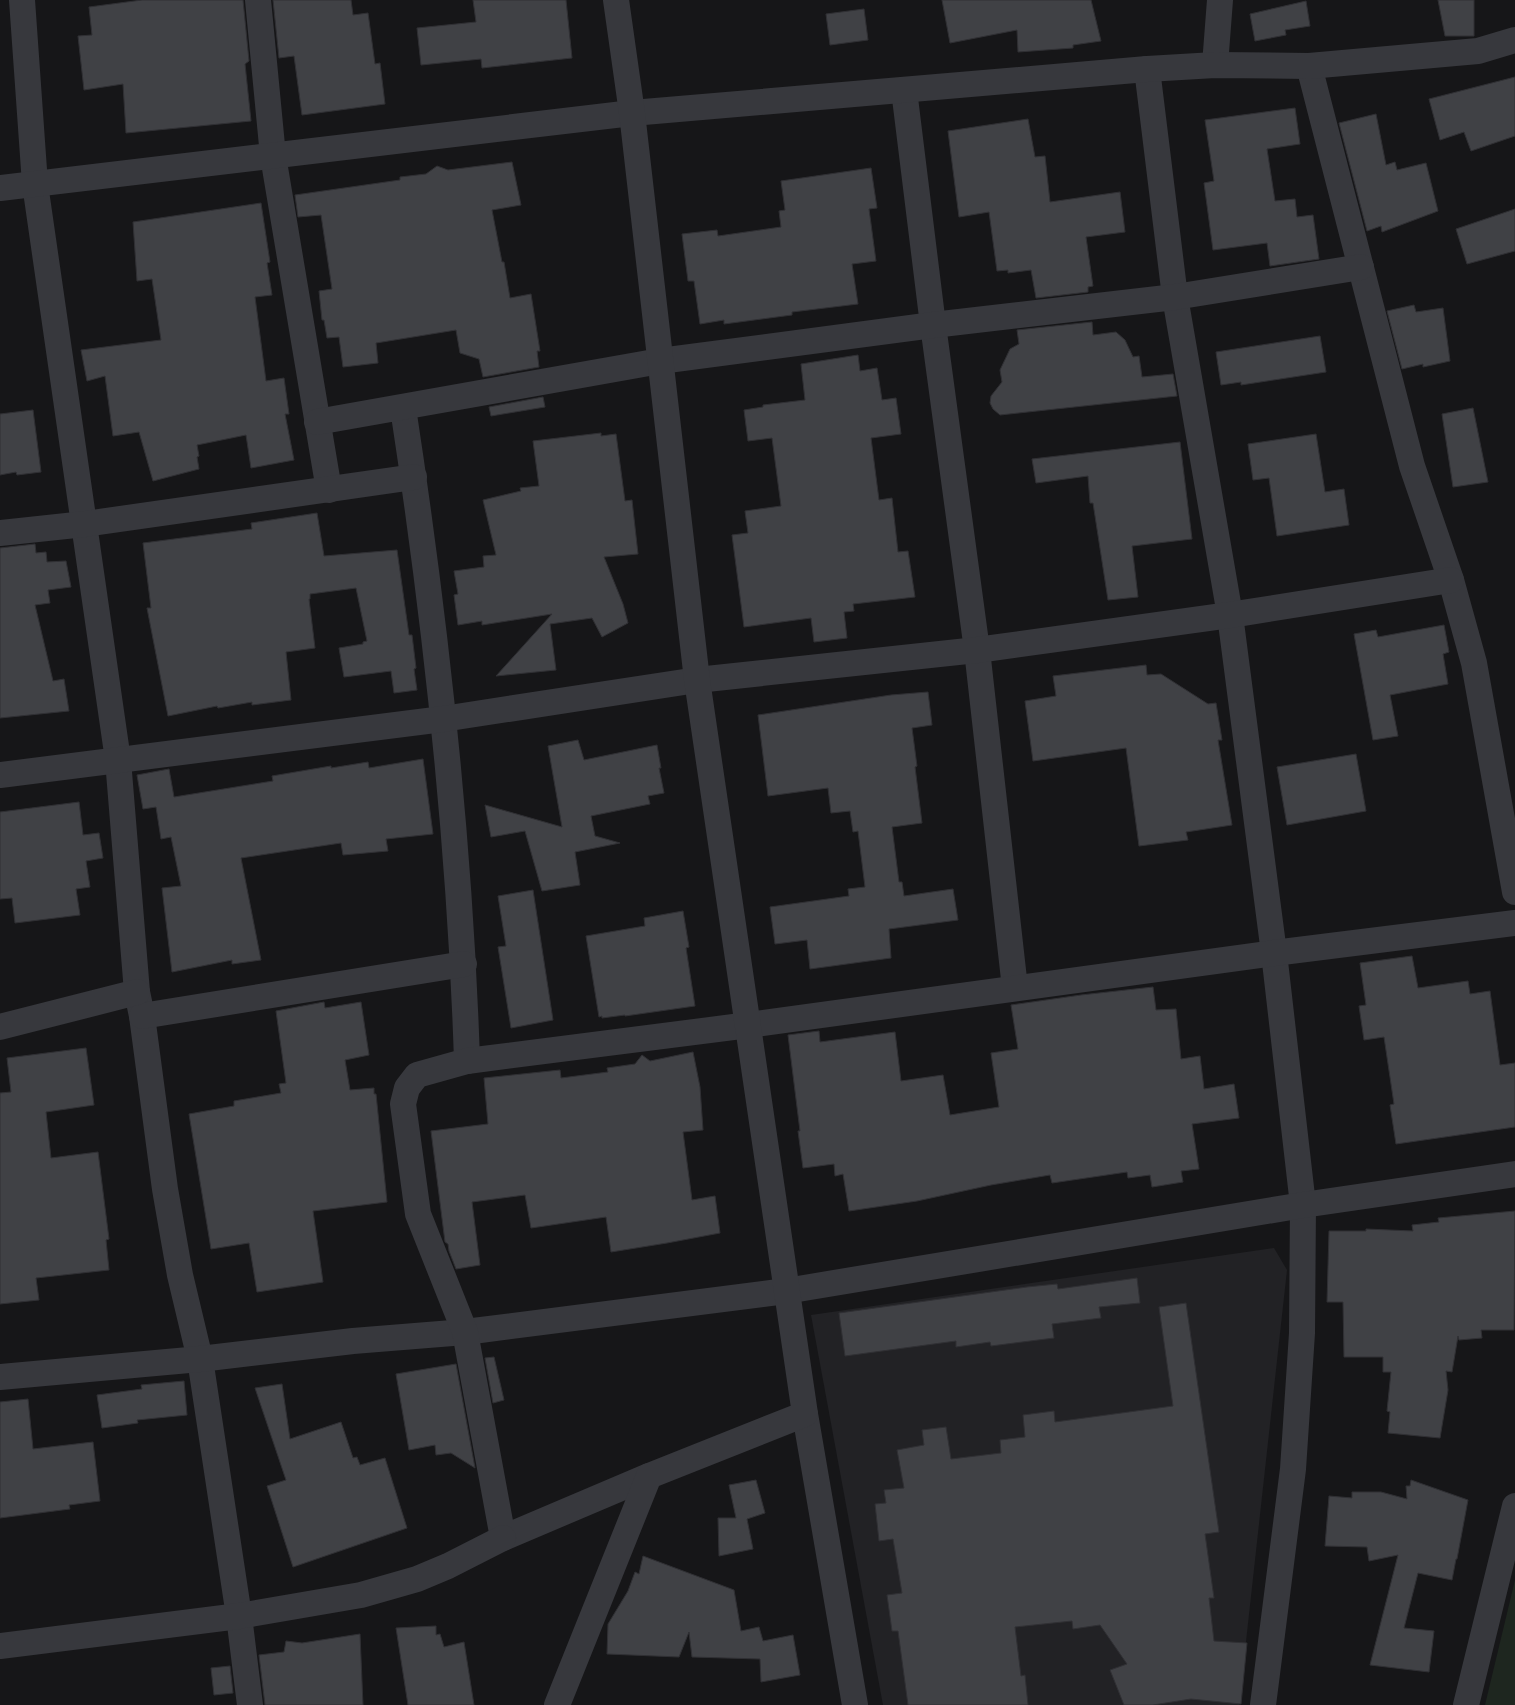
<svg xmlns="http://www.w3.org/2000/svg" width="1515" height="1705" viewBox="0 0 1515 1705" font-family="Arial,sans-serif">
<rect width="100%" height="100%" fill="#161618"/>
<!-- built -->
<path fill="#222225" d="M1274,1248L1287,1270L1239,1705H883L811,1315Z"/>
<!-- green -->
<path fill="#1e261f" d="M1515,1580V1705H1485Z"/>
<!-- building -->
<g fill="#404145" stroke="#303034">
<path d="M142,0H243L249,61L245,64L251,121L126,133L123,84L84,90L78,36L92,35L89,7Z"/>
<path d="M273,0H351L353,15L368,13L375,64L380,63L385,104L302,115L294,56L279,58Z"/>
<path d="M473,0H566L572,58L482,68L481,59L421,65L417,28L476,22Z"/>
<path d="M942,0H1091L1101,41L1073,45V48L1018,52L1017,30L950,43Z"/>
<path d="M1438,0H1474V36H1445Z"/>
<path d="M1306,1L1310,26L1285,30L1286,35L1255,41L1250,14Z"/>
<path d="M864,9L868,40L830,45L826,14Z"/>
<path d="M1515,77V136L1471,151L1464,132L1440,140L1429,99Z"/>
<path d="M1295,108L1300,144L1267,149L1275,201L1295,199L1297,217L1313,215L1319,259L1270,266L1267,243L1213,250L1204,183L1214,181L1205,120Z"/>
<path d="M1376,114L1386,165L1395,162L1397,170L1426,163L1438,211L1382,232L1381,226L1367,231L1339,123Z"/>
<path d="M1028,119L1035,157L1045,156L1050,202L1120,192L1125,232L1086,237L1093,286L1088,287V292L1036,298L1031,270L1008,273V270L997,271L989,212L959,217L948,131Z"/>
<path d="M512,162L521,205L492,210L502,262H504L510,298L531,294L540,351H537L539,367L483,377L479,359L460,353L456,330L376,343L378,363L343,367L339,337L327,338L324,320H322L319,291L332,289L321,215L298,217L295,195L400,180V177L426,174L437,166L448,170Z"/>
<path d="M871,168L877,208L869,209L876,261L852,264L858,304L792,312V315L724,324V320L700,324L694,281H688L682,234L717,230L718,236L781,227L779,211L785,210L781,181Z"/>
<path d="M261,203L270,262L267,263L272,295L255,297L266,381L284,378L289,414H285L294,460L251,468L246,435L197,445L199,456L197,457L199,469L153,481L139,432L113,436L105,376L87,381L81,350L161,340L152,279L137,281L133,222Z"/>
<path d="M1515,209V251L1467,264L1456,229Z"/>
<path d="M1414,305L1416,312L1443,308L1450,361L1423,367V364L1402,369L1387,311Z"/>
<path d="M1092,322L1093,335L1116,332L1125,340L1133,357L1139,356L1142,377L1173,374L1177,396L1000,415L993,409L990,403L991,396L1002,382L1000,370L1010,349L1019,344L1017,330Z"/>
<path d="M1320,336L1326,372L1241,385V382L1221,385L1216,352Z"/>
<path d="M858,355L860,371L877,368L882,400L896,398L901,434L871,438L879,500L892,498L898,552L908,551L915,597L853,604L854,611L844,612L847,638L814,642L811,618L744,627L732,535L748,533L745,511L781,506L772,438L748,441L744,410L763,407V405L805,400L801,364Z"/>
<path d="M543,397L545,407L491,416L489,407Z"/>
<path d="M1473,408L1488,482L1453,487L1442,414Z"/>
<path d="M33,410L41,472L17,475L16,472L0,475V414Z"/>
<path d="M601,433V436L616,434L625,501L632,500L638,554L604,557L623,604L628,623L602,637L592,618L550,624L556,670L496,676L552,614L482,625V621L458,625L454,595L458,594L454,571L484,567L483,556L496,555L483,500L521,491L520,488L539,486L533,441Z"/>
<path d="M1316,434L1325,492L1344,489L1349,525L1277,536L1269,478L1253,480L1248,444Z"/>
<path d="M1180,442L1192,539L1132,546L1138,597L1108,600L1093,503H1090L1088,476L1036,483L1032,459Z"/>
<path d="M317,513L324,556L397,550L409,635H412L416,668L414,669L417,690L394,693L391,671L344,677L339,648L363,644V642L367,641L356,588L310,594V599H309L315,648L286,652L291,700L252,705V702L218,708L217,706L168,716L147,608H151L143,543L252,529L251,523Z"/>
<path d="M35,544L36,553L46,552L47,562L66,561L71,587L48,590L50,603L35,605L53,681L64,679L69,711L0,718V548Z"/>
<path d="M1444,625L1449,652L1443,654L1448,684L1390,695L1398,736L1373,740L1354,634L1376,630L1378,637Z"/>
<path d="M1146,665L1147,675L1161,674L1208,704L1216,703L1222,740H1218L1232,825L1186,832L1188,840L1139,846L1126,748L1033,761L1025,701L1056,696L1053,676Z"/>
<path d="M928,692L932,725L912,728L917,766L915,767L922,823L892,827L899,882H902L904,896L953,889L958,920L889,929L891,958L810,969L807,940L775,944L770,907L849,896L848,889L865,887L858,831L853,832L850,811L831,813L828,788L768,796L758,715L891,695Z"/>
<path d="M578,740L584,760L657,745L661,768H659L664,793L648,796L650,804L591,816L595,836L620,843L575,852L580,885L542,891L525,831L491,837L485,805L562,827L548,746Z"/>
<path d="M1356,754L1366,811L1287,825L1277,767Z"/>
<path d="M423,759L433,834L386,839L388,851L343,855L341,843L241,858L261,960L232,964V960L172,972L162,888L181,886L171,837L161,839L156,807L143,809L137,775L169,769L174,797L273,781L272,776L331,766V768L368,762L369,768Z"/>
<path d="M79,802L83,835L99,833L103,858L86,861L90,887L76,889L80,915L15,923L12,898L0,899V812Z"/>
<path d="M533,890L553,1020L511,1028L498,947L506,946L498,896Z"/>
<path d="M683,911L689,947L686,948L695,1006L625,1016V1015L602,1018V1016L599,1017L586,936L645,926L644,918Z"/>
<path d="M1412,956L1418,988L1468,981L1470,994L1490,991L1500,1065L1515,1063V1127L1396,1144L1390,1105L1394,1104L1384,1037L1364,1040L1359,1006L1366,1005L1360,963Z"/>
<path d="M1153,987L1156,1010L1176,1009L1181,1059L1200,1056L1204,1089L1234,1084L1239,1118L1192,1124L1199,1169L1181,1171L1183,1182L1152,1187L1150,1175L1128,1178L1127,1172L1052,1183L1050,1175L991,1185L917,1201L849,1211L843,1174L835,1176L834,1164L803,1168L798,1131H800L788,1035L819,1031L820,1042L895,1032L901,1081L943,1075L950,1115L999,1107L991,1053L1018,1049L1011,1005L1081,995Z"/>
<path d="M324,1002L325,1008L361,1002L369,1055L345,1060L350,1090L374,1088V1094H376L387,1202L313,1211L323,1282L257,1292L249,1243L211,1249L189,1114L234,1106V1101L281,1093L279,1084L286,1083L276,1011Z"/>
<path d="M86,1048L94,1105L46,1112L51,1158L98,1152L109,1239L106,1240L109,1270L36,1278L39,1300L0,1304V1093L11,1092L7,1058Z"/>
<path d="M693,1052L700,1087L703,1130L683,1132L692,1200L715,1196L720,1233L667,1243L611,1252L606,1217L531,1228L525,1195L472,1202L480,1265L456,1269L449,1251L448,1244L445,1242L431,1131L488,1124L484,1078L560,1070L561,1078L608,1072L607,1068L635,1064L642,1055L650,1061Z"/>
<path d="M1515,1211L1514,1330H1481L1482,1338L1459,1340L1458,1336L1452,1372L1446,1371L1448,1390L1440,1438L1388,1433L1390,1412L1387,1411L1391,1372H1383V1357H1344L1343,1302H1327L1329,1231H1366V1229L1413,1231L1412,1225L1439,1222L1438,1218Z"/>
<path d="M1137,1278L1140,1303L1099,1307L1101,1318L1052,1324L1054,1338L991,1346L990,1342L956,1347V1341L845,1356L839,1313L1027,1287L1057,1284L1058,1289Z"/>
<path d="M1186,1303L1219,1532L1205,1534L1214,1598H1209L1214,1641L1247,1643L1241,1704L1191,1699L1153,1705H1124L1110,1670L1127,1664L1100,1625L1073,1629L1072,1621L1015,1627L1021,1676L1025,1675L1028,1705H908L898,1631H892L887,1595L902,1593L893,1539L879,1541L875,1504L886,1503L884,1490L904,1488L897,1450L924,1445L922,1430L946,1427L951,1459L1001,1453L1000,1440L1025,1437L1023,1415L1054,1411L1055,1422L1173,1406L1159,1307Z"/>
<path d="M494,1357L504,1400L493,1403L485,1358Z"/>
<path d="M456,1364L475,1468L451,1453L436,1455L435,1445L409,1450L396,1374Z"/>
<path d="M184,1381L187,1415L137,1420L138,1423L102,1428L97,1395L142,1389L141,1385Z"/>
<path d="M282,1384L290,1439L341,1422L353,1458L357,1457L360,1465L385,1458L407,1528L293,1567L267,1486L286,1480L255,1388Z"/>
<path d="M28,1399L33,1449L93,1442L100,1501L69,1505L70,1509L0,1518V1402Z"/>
<path d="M756,1480L765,1513L747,1519L753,1549L719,1556L718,1518H736L729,1485Z"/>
<path d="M1411,1480L1468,1500L1457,1559H1456L1452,1580L1418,1573L1404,1628L1434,1631L1429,1672L1370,1665L1398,1555L1369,1561L1367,1547L1325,1546L1329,1496L1352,1498V1492H1381L1407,1499L1406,1486H1410Z"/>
<path d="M643,1556L734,1590L741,1631L759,1627L763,1641L793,1635L800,1675L761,1682L760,1659L692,1657L689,1632L679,1657L607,1654L608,1624L628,1591L635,1572L639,1574Z"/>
<path d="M436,1626V1635L440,1634L444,1647L464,1642L474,1705H408L396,1628Z"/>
<path d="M360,1634L363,1705H265L259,1655L284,1652L286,1641L302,1643Z"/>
<path d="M230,1666L233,1693L214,1695L211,1668Z"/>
</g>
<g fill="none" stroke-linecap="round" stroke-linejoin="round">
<!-- street -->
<g stroke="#37383d" stroke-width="26">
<path d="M22,0L35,184L118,760L137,992L142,1016L165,1189L180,1275L200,1359L239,1616L250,1705"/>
<path d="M258,0L273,156L329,490"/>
<path d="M1215,65L1220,0"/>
<path d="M1309,66L1412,466L1451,580L1474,663L1515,892"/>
<path d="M1147,69L1175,297L1230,615L1274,953L1303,1205L1302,1333L1293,1469L1263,1705"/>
<path d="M904,90L933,325L977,650L1015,988"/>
<path d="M0,188L632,113L1147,69L1215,65L1309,66L1478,51L1515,40"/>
<path d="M403,408C436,624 460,843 467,1061"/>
<path d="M317,422L660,361L933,325L1175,297L1361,267"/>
<path d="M0,533L85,524L414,477"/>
<path d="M0,775L443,719L697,680L977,650L1230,615L1451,580"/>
<path d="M142,1016L464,964"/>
<path d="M0,1027L137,992"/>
<path d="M0,1377L200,1359L353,1341L465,1332L786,1291L1303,1205L1515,1174"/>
<path d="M805,1414L855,1705"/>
<path d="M649,1476L503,1538L465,1332L418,1214L403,1104L407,1088L417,1075L467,1061L749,1025L1274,953L1515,923"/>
<path d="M0,1646L239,1616L361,1595L417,1579L448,1566L503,1538"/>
<path d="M557,1705L649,1476L805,1414L697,680L632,113L616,0"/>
<path d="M1466,1705L1515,1506"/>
</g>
</g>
</svg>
